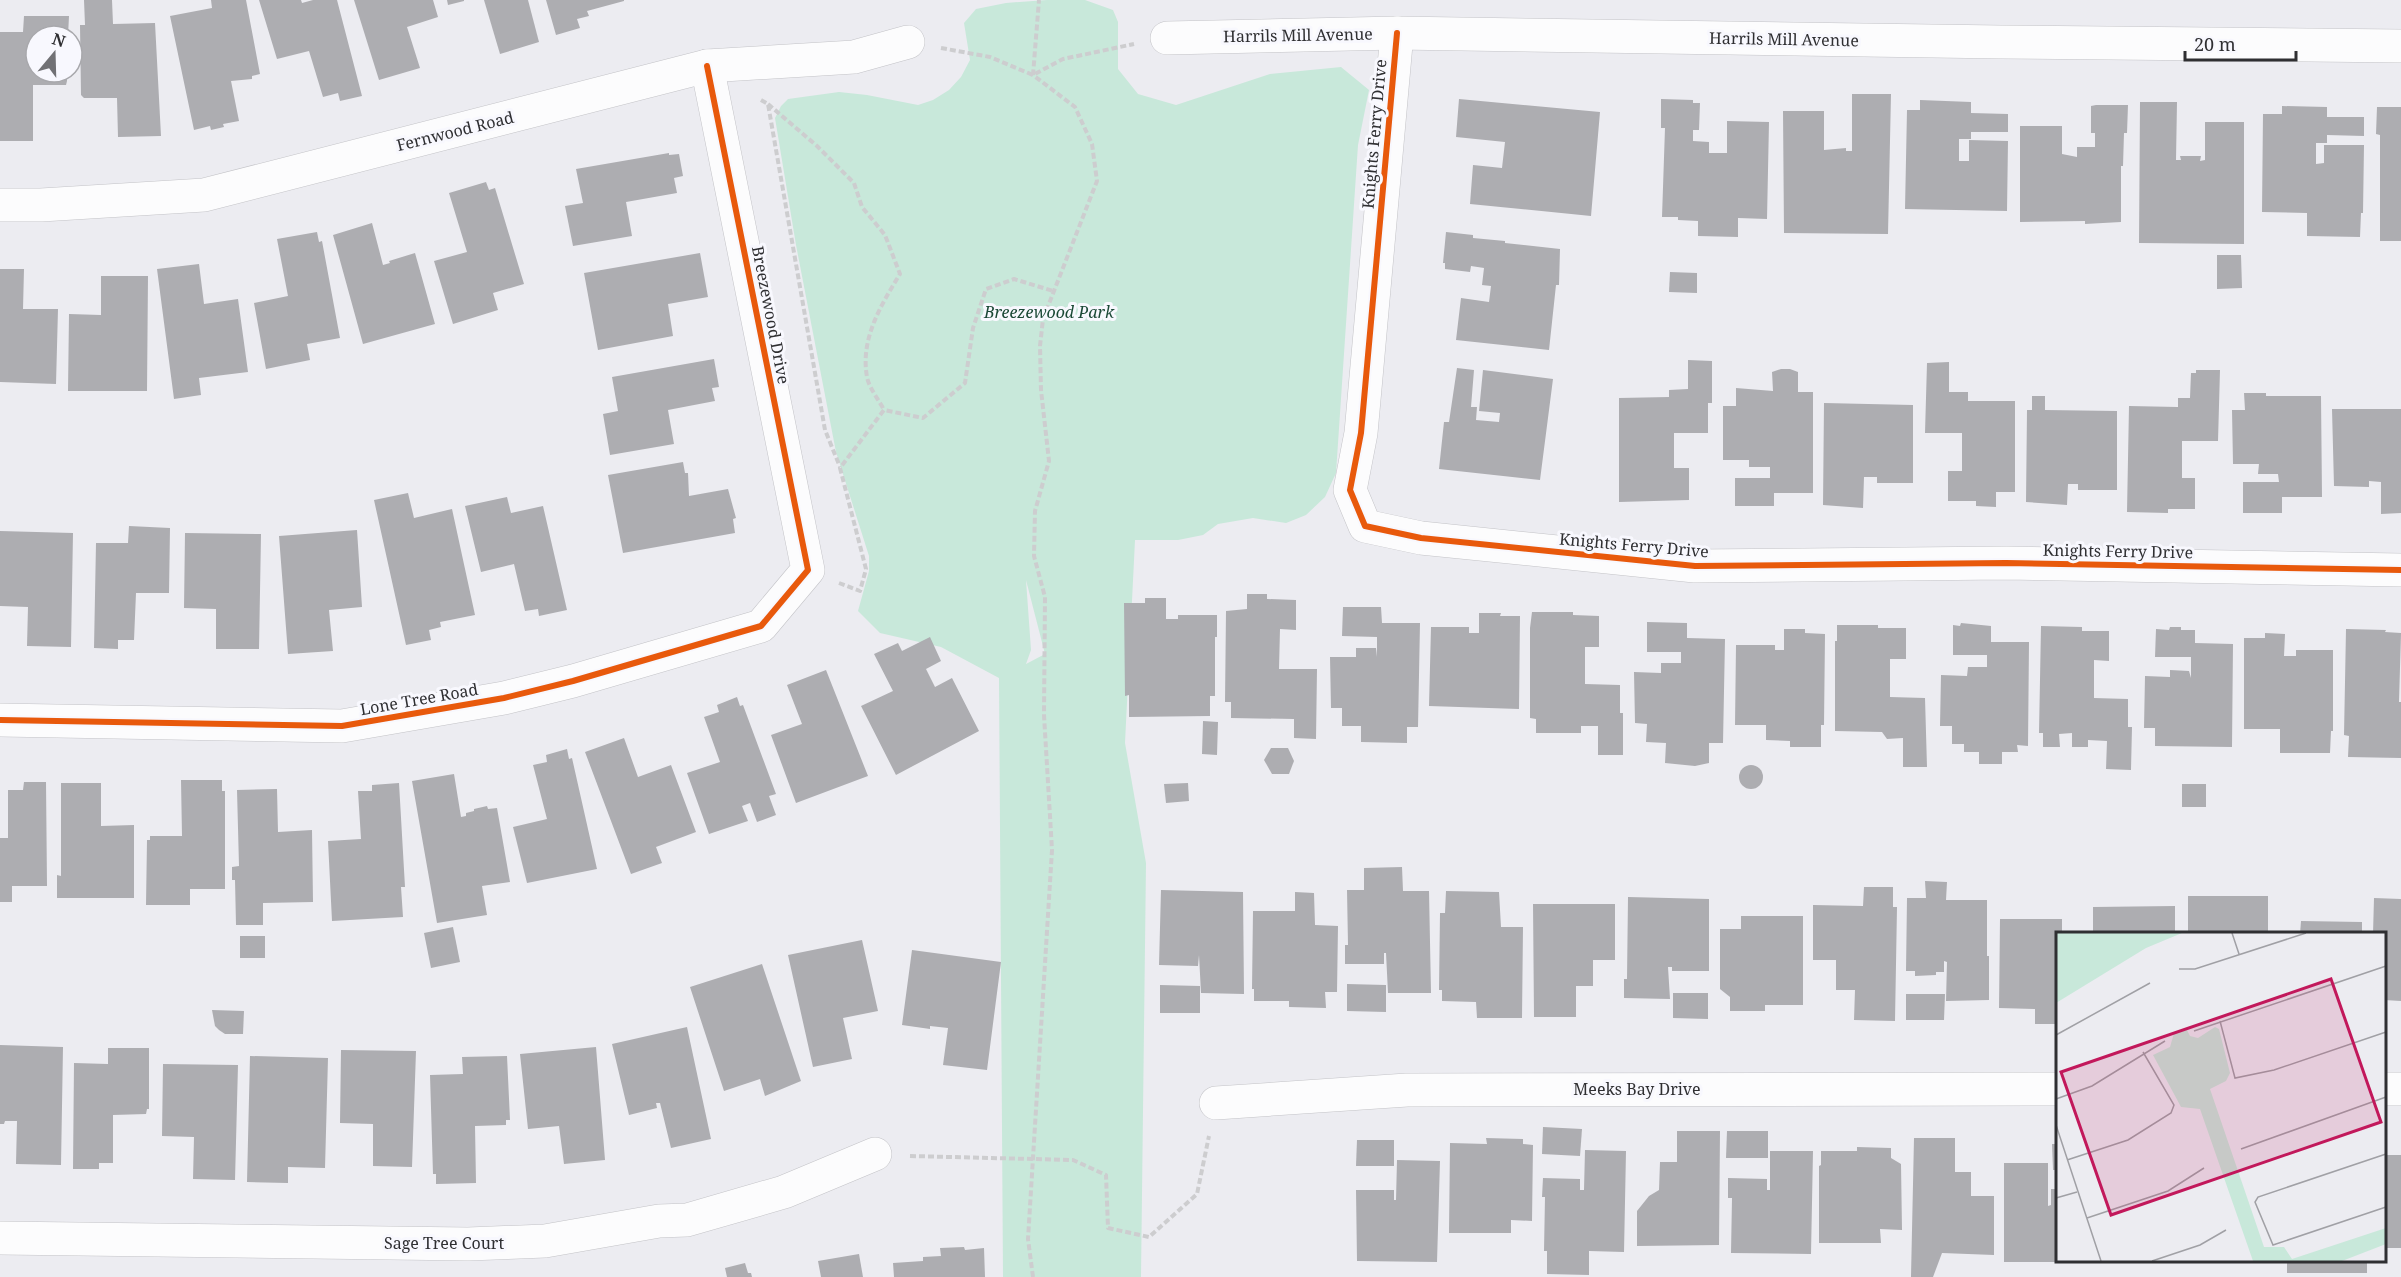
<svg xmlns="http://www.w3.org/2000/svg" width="2401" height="1277" viewBox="0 0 2401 1277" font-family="'Noto Serif',serif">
<rect width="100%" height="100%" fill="#ececf1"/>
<!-- green -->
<path fill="#c8e8da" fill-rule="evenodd" d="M1047,0H1085L1113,10L1118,22V69L1138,94L1176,105L1270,74L1341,67L1369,90L1358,145L1336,473L1325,497L1306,515L1286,523L1253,518L1218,524L1203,535L1178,540H1135L1125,743L1146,863L1141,1277H1003L999,678L941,647L880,633L858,611L869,571V556L836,452L796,245L775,118L781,106L788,99L839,92L867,95L918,105L933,100L949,90L961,77L970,60L964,23L976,9L1006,3ZM1026,580L1045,654L1026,664L1031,650Z"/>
<!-- building -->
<g fill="#adadb1">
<path d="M84,0H112L113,24L155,23L161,136L118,137L117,98H84L81,95L80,25H85Z"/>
<path d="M211,0H246L260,74L252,76V79L231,81L239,121L223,124L224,127L211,130L210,126L194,130L170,16L212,8Z"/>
<path d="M259,0H301L302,3L313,0H337L362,96L340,101L338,93L323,97L309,51L277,59Z"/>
<path d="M354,0H433L438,17L407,27L420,68L379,80Z"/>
<path d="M447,0H464V1L448,5Z"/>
<path d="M484,0H528L539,42L500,54Z"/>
<path d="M546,0H624V1L587,11L589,16L577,19L580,28L556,35Z"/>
<path d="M24,16H69L68,36H36V72H67V81L66,85H33V141H0V32H23Z"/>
<path d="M1852,94H1891L1888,234L1784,233L1783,111H1824V150L1846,148V151H1852Z"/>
<path d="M1459,99L1600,112L1591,216L1470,204L1473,165L1502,168L1505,142L1456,137Z"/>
<path d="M1661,99L1693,100V103H1700L1699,130H1693V141L1709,142V153H1727V121L1769,122L1767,219L1738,218V237L1698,236V221L1678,220V217H1662L1665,128H1661Z"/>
<path d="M1920,100L1971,102V113L2008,114V132H1971V139H1959V161H1969V140L2008,141L2007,211L1905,209L1907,110H1920Z"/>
<path d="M2140,102H2177L2176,160H2181L2180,156H2201L2200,161L2205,160V122H2244V244L2139,243Z"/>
<path d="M2096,105H2128L2127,133H2124L2123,166H2121V222L2085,224V221L2020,222V126H2062V154L2077,157V147H2095V133H2091V106Z"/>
<path d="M2282,106L2327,107V117H2364V136L2327,135V143H2316V164L2324,163V145H2364L2363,213H2361L2360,237L2307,236V213L2262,212L2263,114H2282Z"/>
<path d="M2377,107H2401V241H2380V135L2376,134Z"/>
<path d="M669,153V155L679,154L683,176L674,178L677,193L626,202L632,236L573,246L565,206L583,203L576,169Z"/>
<path d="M486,182L489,190L495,188L524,284L493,293L498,310L453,324L434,261L467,252L449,193Z"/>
<path d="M372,223L383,265L390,263L389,261L415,253L435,324L363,344L333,235Z"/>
<path d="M317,232L319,242L322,241L340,338L307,344L310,360L266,369L254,303L288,296L277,239Z"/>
<path d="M1446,232L1473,235V238L1505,241V243L1560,249L1559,285H1556L1549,350L1456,340L1461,298L1489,302L1491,286L1482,285L1484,268L1471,266L1470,272L1445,269V263H1443Z"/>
<path d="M700,253L708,297L668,304L673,336L598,350L584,273Z"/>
<path d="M2217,255H2241L2242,288L2217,289Z"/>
<path d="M199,264L204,304L238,299L248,372L199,378L201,395L174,399L157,269Z"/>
<path d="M0,269H24L23,309H58L56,384L0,382Z"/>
<path d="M1670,272L1697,273V293L1669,292Z"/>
<path d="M101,276H148L147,391H68L69,314L101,315Z"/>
<path d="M714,359L719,387L712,388L715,401L668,410L674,444L610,455L603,414L618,411L612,377Z"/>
<path d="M1688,360L1712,361V403H1708V433H1674V468H1689V500L1619,502V398L1669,397V390L1688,389Z"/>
<path d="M1949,362V392H1968V401H2015V492H1996V507L1976,506V501H1948V471H1962V433H1925L1927,363Z"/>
<path d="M1457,368L1474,370L1471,407H1477L1476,420L1499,422L1500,413L1479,411L1483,370L1553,379L1540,480L1439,469L1444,422H1449Z"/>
<path d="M1781,369H1790L1798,372V392H1813V493H1774V506H1735V478H1770V467H1749V460H1723V406H1736V388L1773,391L1772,372Z"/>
<path d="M2196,370H2220L2218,441H2182V478H2195V509H2168V513L2127,512L2129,406L2178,407V398H2190L2191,373H2196Z"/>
<path d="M2244,393H2266V396H2321L2322,497H2282V513H2243V482H2279L2278,474H2258L2259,464H2233L2232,410H2245Z"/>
<path d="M2032,396H2045V410L2117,411V490H2078V484H2068L2067,505L2026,502L2027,410H2032Z"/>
<path d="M1824,403L1913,405V483H1877V477H1864L1863,508L1823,505Z"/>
<path d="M2332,409H2401V513L2381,514V482L2369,481V487L2334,486Z"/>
<path d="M683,462L685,473H688L689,496L728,489L736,518L733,519L735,533L623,553L608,475Z"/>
<path d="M408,493L414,518L452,509L475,615L440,622L441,627L429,630L431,640L406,645L374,500Z"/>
<path d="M507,497L511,513L543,506L567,610L539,616L538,609L525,611L514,564L481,572L465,506Z"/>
<path d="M129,526L170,528L169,593H136L134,640H118V649L94,648L96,543H128Z"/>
<path d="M357,530L362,607L329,610L333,651L288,654L279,536Z"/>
<path d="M0,531L73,533L71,647L27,646L28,607L0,606Z"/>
<path d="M185,533L261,534L259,649H216V609L184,608Z"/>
<path d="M1247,594H1267V599L1296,600V630L1280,629L1279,669H1317L1316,739L1294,738V719L1231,718V702H1225L1226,611L1247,609Z"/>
<path d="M1145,598H1166V619H1178V615H1217V637H1215V696H1210V716L1129,717V695L1125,696L1124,603H1145Z"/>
<path d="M1343,607H1381L1382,623H1420L1418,727H1407V743L1361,742V726H1342V708H1331L1330,657H1356V648H1376L1377,657V637L1342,636Z"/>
<path d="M1532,612H1573V615L1599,616V647H1585V684L1620,685V713H1623V755H1598V726H1581V733H1536V719L1530,718V628Z"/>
<path d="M1479,613H1501L1500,616H1520L1519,709L1429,706L1431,627H1469V633H1479Z"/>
<path d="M1647,622L1687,623V638L1725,639L1723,743H1709V763L1695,766L1665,763L1666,743L1646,742L1647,724L1635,723L1634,672L1661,673V663H1681V652H1647Z"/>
<path d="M1961,623L1991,626V642H2029L2028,746L2017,745L2018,752H2002V764H1979V752H1964V744H1952V726H1940L1941,675L1967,676L1968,667H1987V655H1953V625L1960,626Z"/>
<path d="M1837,625H1878V628H1906V659H1890V697L1925,698L1927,767H1903V738L1887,739L1882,732L1835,731V641H1837Z"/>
<path d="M2041,626L2082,627V631H2109V661L2094,660V698L2128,699V727H2132L2131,770L2106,769L2107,741L2088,740V747H2072V733L2059,734L2060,747H2043V733H2039Z"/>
<path d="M2170,627H2181V630H2195V643L2233,644L2232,747L2155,746V728H2144L2145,676L2170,677V670L2189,671L2191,678V657H2155L2156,629L2169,630Z"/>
<path d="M1784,629H1805V633L1825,634L1824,725H1821V747H1790V741L1766,740V725H1735L1736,645H1775V650H1784Z"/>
<path d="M2346,629L2386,630L2385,632L2401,633L2399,702H2401V758L2348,757L2349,736L2344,735Z"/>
<path d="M2265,633L2285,634L2284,656H2296V650H2333V731H2331L2330,753H2280V729H2244V638H2265Z"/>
<path d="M930,637L941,661L926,669L935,687L952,678L979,731L896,775L861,706L893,691L874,654L898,643L902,651Z"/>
<path d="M826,670L868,776L796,803L771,735L802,724L787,685Z"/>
<path d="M737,697L740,706L743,705L776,794L769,796L776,815L757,822L750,803L742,806L748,821L709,834L687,773L720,762L704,717L719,712L717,705Z"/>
<path d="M1203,721L1218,722L1217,755L1202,754Z"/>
<path d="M624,738L638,777L671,765L696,832L656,847L662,863L631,874L585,752Z"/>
<path d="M1271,748H1288L1294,761L1289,774H1272L1264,760Z"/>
<path d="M567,749L569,759L572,758L597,869L527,883L513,827L547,819L533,765L547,762L546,755Z"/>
<circle cx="1751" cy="777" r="12"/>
<path d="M454,774L461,817L466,816V813L474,811V809L487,806L488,809L497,808L510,882L482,886L487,915L437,923L412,781Z"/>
<path d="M181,780H222V791H225V889H190V905H146L147,840H150V836H182Z"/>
<path d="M24,782H46L47,886H12V902H0V838H8V790H23Z"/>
<path d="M61,783H101V826L134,825V898H57V875L61,876Z"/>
<path d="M399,783L405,887H401L403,917L332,921L328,841L361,839L358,791H372V785Z"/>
<path d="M1188,783L1189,801L1166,803L1164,784Z"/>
<rect x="2182" y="784" width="24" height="23"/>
<path d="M277,789L278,832L312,830L313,902L263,903V925H236L235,880H232V867L239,866L237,790Z"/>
<path d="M1402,867L1403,891H1429L1431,993H1388L1386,953H1384V964H1345V945H1348L1347,890H1364V868Z"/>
<path d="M1925,881L1947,882L1946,900H1987V956H1989V1000L1946,1001L1947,962L1944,961V972H1936V975L1915,976V971H1906L1907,898H1926Z"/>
<path d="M1864,887H1893V907H1897L1895,1021L1854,1020L1855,990H1836V960H1813V905L1863,906Z"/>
<path d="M1161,890L1243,892L1244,994L1201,993L1199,955L1198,966L1159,965Z"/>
<path d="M1446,891L1499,892L1501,927H1523L1522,1018H1477L1476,1002L1442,1001V990H1439L1440,913H1445Z"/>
<path d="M1295,892L1314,893L1315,925L1338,926L1337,992H1325L1326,1008L1289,1007V1001H1254V989H1252L1253,911H1295Z"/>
<rect x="2188" y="896" width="80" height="38"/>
<path d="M1628,897L1709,899V971H1672V967H1668L1670,999L1624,998V979H1627Z"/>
<path d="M2374,898L2401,899V1001L2384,1000V934H2373Z"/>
<path d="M1533,904H1615V960H1593V986H1576V1017H1534Z"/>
<path d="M2175,906V934H2093V907Z"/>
<path d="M1741,916H1803V1005H1765V1011H1730V997L1720,989V929H1741Z"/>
<path d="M2000,919H2062V934H2058V1024H2035V1009L1999,1008Z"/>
<path d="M2301,921L2362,922V934H2300Z"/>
<path d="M453,927L460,962L431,968L424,933Z"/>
<rect x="240" y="936" width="25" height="22"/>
<path d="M862,940L878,1011L843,1018L852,1059L813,1067L788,955Z"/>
<path d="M912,950L1001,962L987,1070L943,1065L948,1028L930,1026V1029L902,1025Z"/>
<path d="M762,964L801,1081L765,1096L760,1079L724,1091L690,987Z"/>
<path d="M1347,984L1386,985V1012L1347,1011Z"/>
<path d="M1160,985L1200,986V1013H1160Z"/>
<path d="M1673,993H1708V1019L1673,1018Z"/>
<path d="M1906,994H1945L1944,1020H1906Z"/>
<path d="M212,1010L244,1011L243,1034H225L219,1030L215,1026Z"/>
<path d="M687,1027L711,1139L671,1148L660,1103H656L657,1108L629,1115L612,1044Z"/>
<path d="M0,1045L63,1047L61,1165L16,1164L17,1121H5L4,1124H0Z"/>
<path d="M596,1047L605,1160L564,1164L559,1126L528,1129L520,1054Z"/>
<path d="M108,1048H149V1109H147L146,1114L113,1115V1163H99V1169H73L74,1063L108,1064Z"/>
<path d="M341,1050L416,1051L412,1167L373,1166V1124L340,1123Z"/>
<path d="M250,1056L328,1058L325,1168L288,1167V1183L247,1182Z"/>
<path d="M507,1056L510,1120H506V1125L475,1126L476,1183L436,1184V1174H433L430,1075L463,1074L462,1057Z"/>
<path d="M163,1064L238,1065L235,1180L193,1179L194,1137L162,1136Z"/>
<path d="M1543,1127L1582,1129L1580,1156L1542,1154Z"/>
<path d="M1677,1131H1720L1719,1245L1637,1246V1211L1649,1196L1659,1190L1660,1162H1677Z"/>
<path d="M1727,1131H1768V1158H1726Z"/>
<path d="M1486,1138L1523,1139V1144L1533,1145L1532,1221L1511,1220V1233H1449L1450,1143L1487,1144Z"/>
<path d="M1914,1138H1955V1172H1971V1196H1994V1255L1942,1253L1933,1277H1911Z"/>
<path d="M1357,1140H1394V1166H1356Z"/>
<path d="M2052,1144H2058V1170H2053Z"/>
<path d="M1857,1147L1891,1148V1158L1901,1164L1902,1230L1880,1229L1881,1243H1819V1166L1821,1165V1151H1857Z"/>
<path d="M1585,1150L1626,1151L1624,1252L1589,1251V1275L1547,1274V1251H1544L1545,1197H1542L1543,1178L1580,1179V1190H1584Z"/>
<path d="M1770,1151H1813L1811,1254L1731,1253L1732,1198H1728V1178L1767,1179V1190H1770Z"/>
<rect x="2384" y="1155" width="17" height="93"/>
<path d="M1397,1160L1440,1161L1437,1262L1357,1261L1356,1190H1394V1200H1396Z"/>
<path d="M2004,1163H2048V1206L2051,1205V1189H2058V1262H2004Z"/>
<path d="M964,1247L965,1250L984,1248L985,1277H894L893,1263L923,1261V1257L941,1256L940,1248Z"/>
<path d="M859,1254L863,1277H821L818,1261Z"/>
<rect x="2287" y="1260" width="80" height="13"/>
<path d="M745,1263L748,1273H751L752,1277H727L725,1268Z"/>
</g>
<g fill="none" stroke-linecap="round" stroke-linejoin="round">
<!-- minor casing -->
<g stroke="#c3c3c7" stroke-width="34">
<g id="minor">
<path d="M1397,33L1361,433L1350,490L1365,526L1421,538L1695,566L2006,563L2401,570"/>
<path d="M1167,38L1397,33L2001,42L2401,46"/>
<path d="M0,205H41L204,195L707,66L854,57L908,42"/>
<path d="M0,720L342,726L504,698L573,681L761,626L808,570L707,66"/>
<path d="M2384,1089H2401"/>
<path d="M1216,1103L1407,1090L2058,1089"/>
<path d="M0,1238L468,1244L545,1241L659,1221L687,1220L784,1192L875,1154"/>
</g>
</g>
<!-- path -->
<g stroke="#cdcdcf" stroke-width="4" stroke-dasharray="6 3" stroke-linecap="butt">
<path d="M941,48L990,57L1033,75L1063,59L1134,44"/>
<path d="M761,100L768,104L825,430L840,467"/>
<path d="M768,104L817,146L854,183L862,207L885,235L900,274C881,305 860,339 867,377C869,388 879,400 884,410"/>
<path d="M839,583L860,591L866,569L840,468L884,410L923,418L965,383L973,328L986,289L1014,279L1053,291"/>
<path d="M910,1156L1073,1160L1106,1175L1108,1228L1149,1237L1197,1194L1209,1136"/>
<path d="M1033,1277L1028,1239L1052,850L1044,715L1045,597L1034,556L1035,511L1049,461L1041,390L1040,346L1043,319L1097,181L1092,144L1075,107L1033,75L1039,0"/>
</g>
<!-- minor -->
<use href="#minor" stroke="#fcfcfd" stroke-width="33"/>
<!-- cycleway casing -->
<g stroke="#f8f8fe" stroke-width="10">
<g id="cycleway">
<path d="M1397,33L1361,433L1350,490L1365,526L1421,538L1695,566L2006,563L2401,570"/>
<path d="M0,720L342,726L504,698L573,681L761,626L808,570L707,66"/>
</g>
</g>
<!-- cycleway -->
<use href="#cycleway" stroke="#e8590c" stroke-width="6"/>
</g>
<g text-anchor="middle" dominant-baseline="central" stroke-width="6" stroke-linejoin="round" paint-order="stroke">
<!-- street labels -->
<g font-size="16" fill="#2f2f32" stroke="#f8f8fe">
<text transform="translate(1298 35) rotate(-1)">Harrils Mill Avenue</text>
<text transform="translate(1784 39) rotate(1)">Harrils Mill Avenue</text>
<text transform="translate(455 131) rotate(-14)">Fernwood Road</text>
<text transform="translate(1374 134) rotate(-85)">Knights Ferry Drive</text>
<text transform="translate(771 315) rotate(79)">Breezewood Drive</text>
<text transform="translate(1634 545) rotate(5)">Knights Ferry Drive</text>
<text transform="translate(2118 551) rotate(1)">Knights Ferry Drive</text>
<text transform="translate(419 699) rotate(-10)">Lone Tree Road</text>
<text x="1637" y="1089">Meeks Bay Drive</text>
<text x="444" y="1243">Sage Tree Court</text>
</g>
<!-- park labels -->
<g font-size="16" font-style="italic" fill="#1b4936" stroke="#f8f8fe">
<text x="1049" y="312">Breezewood Park</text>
</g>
</g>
<!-- overview -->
<g transform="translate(2056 932)">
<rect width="330" height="330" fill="#ececf1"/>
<path d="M0,1H126L90,16L0,71ZM159,95L163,97L174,141L170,149L154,157L208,315H228L236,327L330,296V312L286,329H197L144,177L125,175L97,123L114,115L118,101L131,98L134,104L142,106Z" fill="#c8e8da"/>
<path fill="none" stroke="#a0a0a5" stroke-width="1.5" d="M176,1L183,22M123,37H139L250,1M164,89L179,146L218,138L330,100M138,99L330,34M0,103L94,51M0,167L36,154L109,109M0,193L45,329M185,217L330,165M330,222L202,265L199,270L217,313L330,275M11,228L72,208L115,181L118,173L87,120M0,266L21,260M31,286L112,259L148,236M96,329L144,313L170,298"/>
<path fill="#c2185b" fill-opacity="0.15" stroke="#c2185b" stroke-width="3" d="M275,47L325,190L55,283L5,140Z"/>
<rect width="330" height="330" fill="none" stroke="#2f2f32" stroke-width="3"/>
</g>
<!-- north arrow -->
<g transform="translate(54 54) rotate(19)"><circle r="28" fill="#f8f8fe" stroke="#a8a8ac" stroke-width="1.5"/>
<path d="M0-4.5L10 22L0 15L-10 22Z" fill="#717175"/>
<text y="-9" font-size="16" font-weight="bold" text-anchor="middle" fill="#2f2f32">N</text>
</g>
<!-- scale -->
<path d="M2185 51v9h111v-9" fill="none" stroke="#2f2f32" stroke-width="3"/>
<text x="2194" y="51" font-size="18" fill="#2f2f32" stroke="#f8f8fe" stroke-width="4.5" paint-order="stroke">20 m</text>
</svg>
